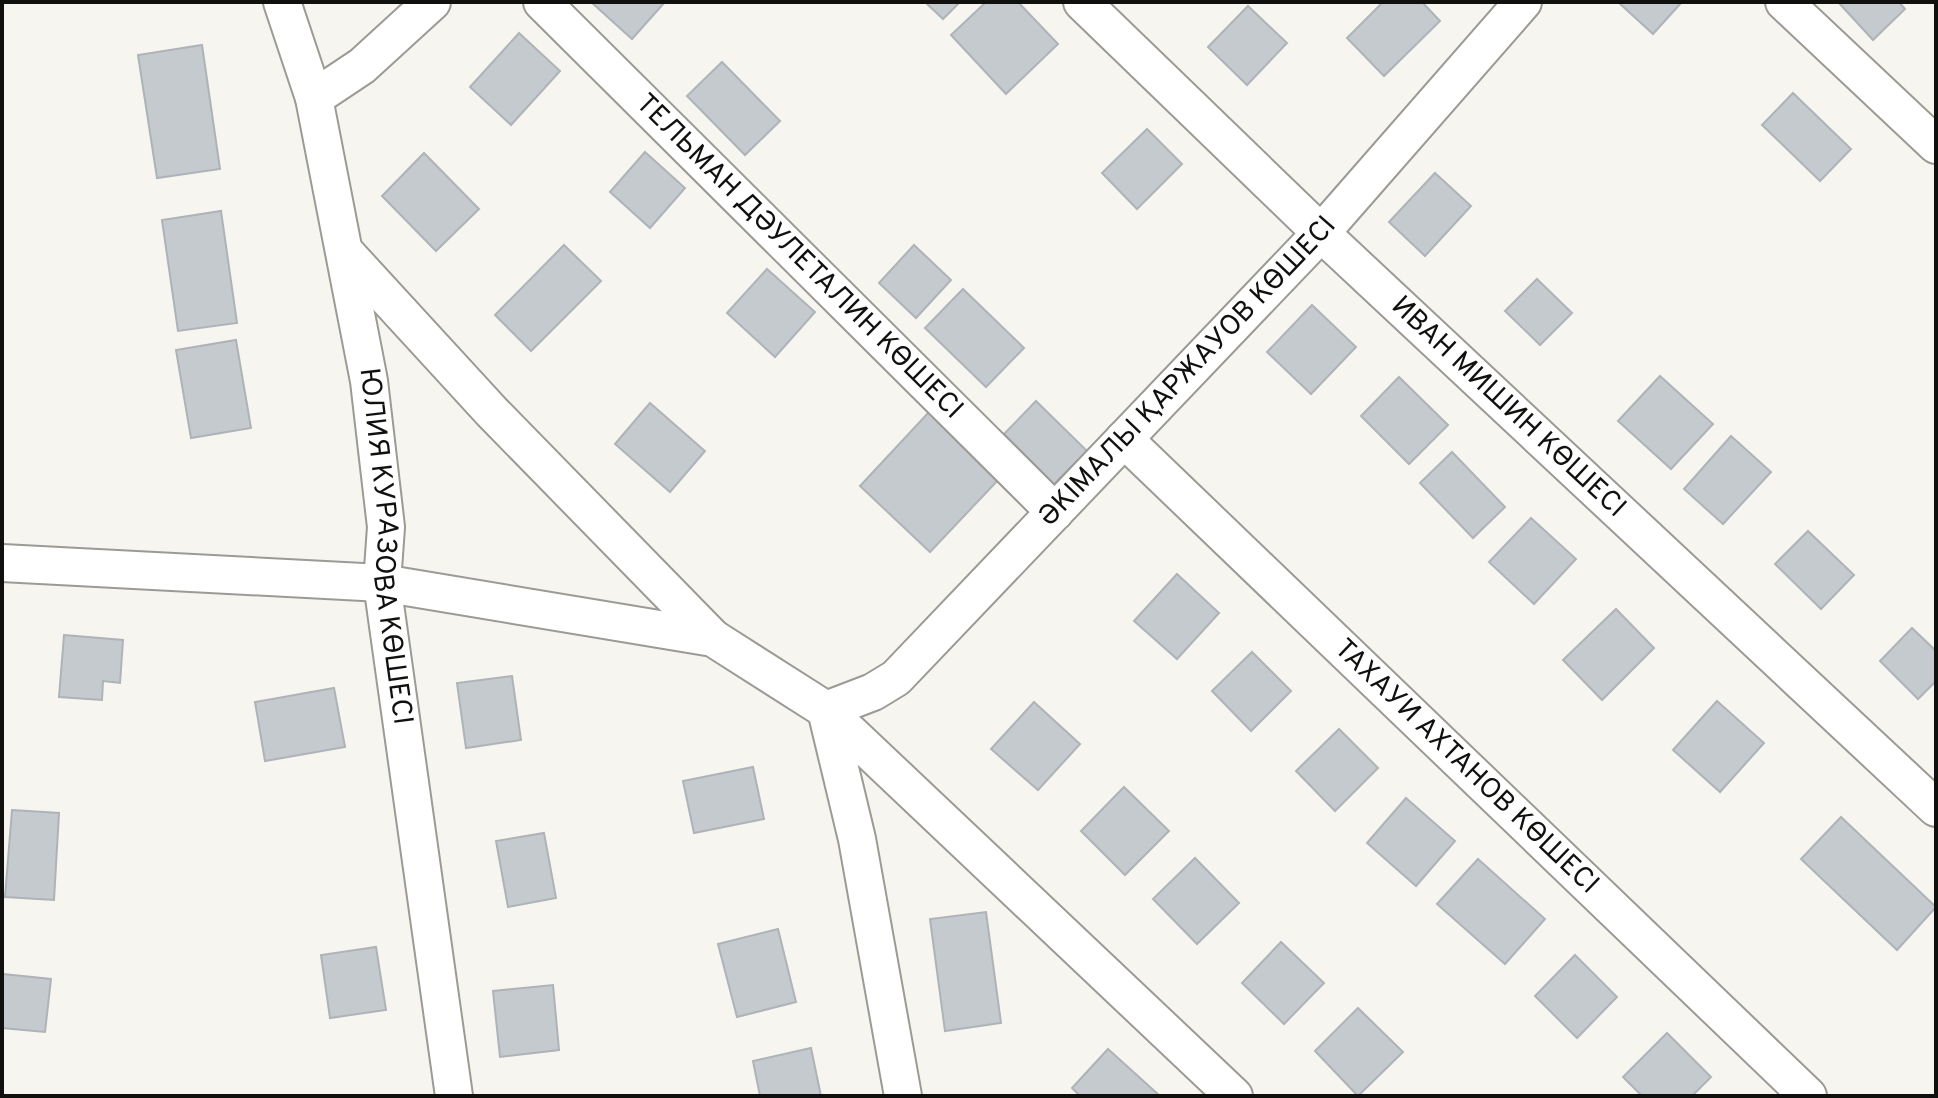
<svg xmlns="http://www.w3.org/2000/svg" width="1938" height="1098" viewBox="0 0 1938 1098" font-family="Overpass,sans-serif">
<rect width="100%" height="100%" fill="#f6f5ef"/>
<!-- building -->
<g fill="#c5cacf" stroke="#aeb3b8" stroke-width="2">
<path d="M591,2H665L632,39Z"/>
<path d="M925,2H960L943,19Z"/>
<path d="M986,2H1018L1058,44L1006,94L951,35Z"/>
<path d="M1383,2H1422L1440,21L1384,76L1347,38Z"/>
<path d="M1618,2H1682L1653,34Z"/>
<path d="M1838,2H1899L1905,9L1873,40Z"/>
<path d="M1248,6L1287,43L1247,85L1208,47Z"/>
<path d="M519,33L560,71L511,125L470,87Z"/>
<path d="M202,45L220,169L157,178L138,55Z"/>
<path d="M722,62L780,121L745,155L687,96Z"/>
<path d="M1793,93L1851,149L1820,181L1762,125Z"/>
<path d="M1147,129L1182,164L1137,209L1102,173Z"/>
<path d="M645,152L685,188L650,228L610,192Z"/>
<path d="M424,153L479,209L436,251L382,196Z"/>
<path d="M1435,173L1471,206L1425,256L1389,222Z"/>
<path d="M221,211L237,323L178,331L162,220Z"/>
<path d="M564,245L601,281L531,351L495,315Z"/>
<path d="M914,245L951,280L916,318L879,283Z"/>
<path d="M767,269L815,312L775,357L727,313Z"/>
<path d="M1537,279L1572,313L1540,345L1505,311Z"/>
<path d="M963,289L1024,348L986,387L925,328Z"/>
<path d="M1312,305L1356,347L1311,394L1267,352Z"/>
<path d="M236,340L251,428L191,438L176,350Z"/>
<path d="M1660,376L1713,424L1671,469L1618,421Z"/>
<path d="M1399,377L1448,425L1409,464L1361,416Z"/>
<path d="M1036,401L1087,451L1054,484L1004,434Z"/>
<path d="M650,403L705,451L670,492L615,444Z"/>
<path d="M930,411L1000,478L930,552L860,486Z"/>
<path d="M1731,436L1771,472L1723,524L1684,489Z"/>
<path d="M1452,452L1505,507L1473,538L1420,483Z"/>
<path d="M1531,518L1576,559L1534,604L1489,562Z"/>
<path d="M1808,531L1854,575L1821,609L1775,564Z"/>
<path d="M1177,574L1219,613L1177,659L1134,621Z"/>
<path d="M1616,609L1654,648L1602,700L1563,660Z"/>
<path d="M1912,628L1936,651V681L1918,699L1880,661Z"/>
<path d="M64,635L123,640L120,683L103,681L102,700L59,697Z"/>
<path d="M1252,652L1291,691L1251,731L1212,691Z"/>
<path d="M512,676L521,740L466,748L457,683Z"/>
<path d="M334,688L345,747L265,761L255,702Z"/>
<path d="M1717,701L1764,743L1720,792L1673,750Z"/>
<path d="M1034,702L1080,744L1038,790L991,749Z"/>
<path d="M1339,729L1378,768L1335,811L1296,771Z"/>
<path d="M753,767L764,819L694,833L683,781Z"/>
<path d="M1124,787L1169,831L1125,875L1081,831Z"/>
<path d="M1406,798L1455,841L1416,886L1367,843Z"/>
<path d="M12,810L59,813L54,900L5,897Z"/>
<path d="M1841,817L1936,907L1897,950L1801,859Z"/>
<path d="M544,833L556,898L508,907L496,841Z"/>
<path d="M1195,858L1239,903L1197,944L1153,899Z"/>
<path d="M1478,859L1545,919L1505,964L1437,904Z"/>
<path d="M986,912L1001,1023L945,1031L930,919Z"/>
<path d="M778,929L796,1002L737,1017L718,944Z"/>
<path d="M1281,942L1324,983L1284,1024L1242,983Z"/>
<path d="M376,947L386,1010L330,1018L321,955Z"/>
<path d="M1575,955L1617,997L1577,1038L1535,996Z"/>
<path d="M3,974L51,979L45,1032L2,1028Z"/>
<path d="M553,985L559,1050L500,1057L493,991Z"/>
<path d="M1358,1008L1403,1052L1358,1096L1315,1051Z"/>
<path d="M1667,1033L1711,1077L1692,1096H1642L1623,1077Z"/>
<path d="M811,1048L821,1096H760L753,1061Z"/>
<path d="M1108,1049L1160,1096H1080L1072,1088Z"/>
</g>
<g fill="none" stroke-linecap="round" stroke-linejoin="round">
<!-- minor casing -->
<g stroke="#9b9a94" stroke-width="40">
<g id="minor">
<path id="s1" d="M282,2L314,98L369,381L386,527L382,583L454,1096"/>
<path id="s2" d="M542,2L1055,512"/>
<path id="s3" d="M1082,2L1321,233L1936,808"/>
<path d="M1784,2L1936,145"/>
<path d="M314,98L362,66L432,2"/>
<path d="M346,253L492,412L713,638"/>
<path id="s4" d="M1124,439L1808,1096"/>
<path d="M2,563L382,583L713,638L826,710L1234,1096"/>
<path id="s5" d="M826,710L873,692L896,678L1321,233L1523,2"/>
<path d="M826,710L857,839L903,1096"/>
</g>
</g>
<!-- minor -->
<use href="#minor" stroke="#fff" stroke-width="36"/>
</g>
<g text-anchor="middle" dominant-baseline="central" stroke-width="7" stroke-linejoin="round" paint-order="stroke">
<!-- street labels -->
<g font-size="28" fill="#10100e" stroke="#fff">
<text stroke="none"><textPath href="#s2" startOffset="362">ТЕЛЬМАН ДӘУЛЕТАЛИН КӨШЕСІ</textPath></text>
<text stroke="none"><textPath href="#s5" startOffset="500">ӘКІМАЛЫ ҚАРЖАУОВ КӨШЕСІ</textPath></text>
<text stroke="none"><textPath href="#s3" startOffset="588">ИВАН МИШИН КӨШЕСІ</textPath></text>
<text stroke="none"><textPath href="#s1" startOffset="556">ЮЛИЯ КУРАЗОВА КӨШЕСІ</textPath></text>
<text stroke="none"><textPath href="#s4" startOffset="474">ТАХАУИ АХТАНОВ КӨШЕСІ</textPath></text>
</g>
</g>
<!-- border -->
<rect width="1938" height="1098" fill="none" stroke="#10100e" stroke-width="8"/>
</svg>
